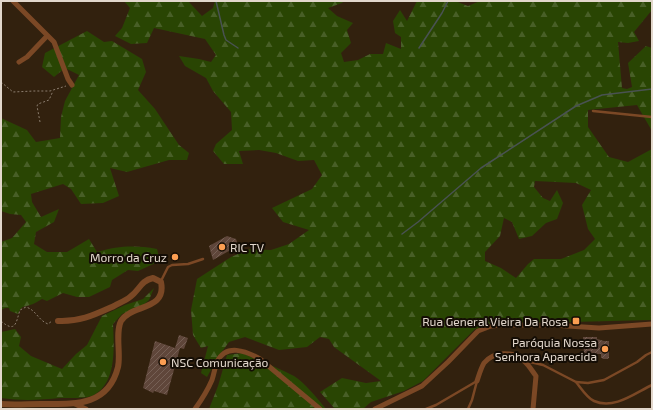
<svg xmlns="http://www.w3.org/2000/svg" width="653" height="410" viewBox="0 0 653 410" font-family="'Exo 2',sans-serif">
<defs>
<pattern id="forest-firs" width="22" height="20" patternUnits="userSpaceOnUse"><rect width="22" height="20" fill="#294503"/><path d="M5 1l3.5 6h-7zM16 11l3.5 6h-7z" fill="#485f27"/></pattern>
<pattern id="building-hatch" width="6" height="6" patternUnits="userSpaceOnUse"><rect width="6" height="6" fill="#5f463a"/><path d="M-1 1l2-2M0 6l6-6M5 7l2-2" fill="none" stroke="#766055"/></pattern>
</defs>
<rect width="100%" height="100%" fill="#32210e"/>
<!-- forest -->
<g fill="url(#forest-firs)" fill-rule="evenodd">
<path d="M124,1H188L202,16L213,8L215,1H344L342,3L328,8L337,16L353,23L347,30L351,43L341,53L344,62L358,60L370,54H383L386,43L401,49V37L395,33L393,21L400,10L407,21L417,1H455L468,6L480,1H652V10L634,32L639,41L628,43L618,42L622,88L627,89L632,87L628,63L646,46L652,48V131L637,105L588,110V127L609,157L628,162L652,149V320L571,322L533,325L500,323L475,329L423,381L404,391L371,402L363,409H335L320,392L342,378L366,383L381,381L334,347L329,339L320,337L307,347L279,350L245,337L229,342L218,357L207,377L201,373L208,346L201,348L193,335L191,310L197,279L231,257L250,249L271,250L289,244L309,230L283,222L272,208L312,189L322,175L314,160L298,161L276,153L259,150L239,151L243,164H224L213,151L216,144L232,130L231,112L213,91L206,78L185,66L179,56L199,59L211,62L216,55L205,39L154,28L147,43L131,44L115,36L122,28L130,8ZM535,181L576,183L591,190L582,205L588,229L595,239L584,250L561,259H534L528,264L516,278L501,268L485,261V252L500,236L504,218L512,222L519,239L532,236L546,223L557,219L563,203L557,190L550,201L543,198L534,187Z"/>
<path d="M87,31L104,42L112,41L142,59L146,72L138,90L155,109L179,145L189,153L187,160H169L127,172L110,168L119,196L103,203L81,204L71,189L63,184L31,194L32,202L41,217L59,209L54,222L36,232L34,244L47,252H67L89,239L97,252C119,246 134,245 157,249L160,261L138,271L128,270L112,280L110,287L89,297H77L63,293L47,301L42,299C38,301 34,304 30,305C23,307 21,306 18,314L10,311L9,308H5L1,310V242L12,238L26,222L21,215L10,214L1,211V118L27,130L36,142L60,138L61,117L65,101L79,75L65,68L54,77L42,67L45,53Z"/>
<path d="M154,288L149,300L141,307L122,314L113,324C114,347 117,382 94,395C87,399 68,398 60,398C41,400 20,401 1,398V332L15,329L21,337L19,346L31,356L62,369L76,354L87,345L102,316L125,305L143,299Z"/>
<path d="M243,353C259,362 278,367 294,376C304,382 318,399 326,409H209L218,386L227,355Z"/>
</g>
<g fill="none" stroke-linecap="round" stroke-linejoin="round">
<!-- stream -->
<g stroke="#495252" stroke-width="1.5">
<path d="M216,1L224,35L226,40L238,48"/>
<path d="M419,48L442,13L448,1"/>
<path d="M402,234L418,222L481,168L576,106L602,95L652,89"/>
</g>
</g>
<!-- building -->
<g fill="url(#building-hatch)">
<path d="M227,236L236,239L237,242L234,248L213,260L209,246Z"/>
<path d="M179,335L188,338L184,349L180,348L167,395L154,391L153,393L143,388L155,341L175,348Z"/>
<path d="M583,337H597V339L604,341H609V358L607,359H603L602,358H601V354H584Z"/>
</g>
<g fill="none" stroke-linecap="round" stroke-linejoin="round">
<!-- path -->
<g stroke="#8b7d6e" stroke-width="1" stroke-dasharray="2 2" stroke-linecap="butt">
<path d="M1,82L13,92L34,91H50L66,86"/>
<path d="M40,122L37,106L38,104L49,100L53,91"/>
<path d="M1,321C16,334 16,322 20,310L26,307C36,310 38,320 48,324L52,321"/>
</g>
<!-- service -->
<g stroke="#7b4825" stroke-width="2.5">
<path d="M593,111L652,117"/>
<path d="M161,281L168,267L172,265L188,264L203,259"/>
<path d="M526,361L543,365L576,382L588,383L604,380L637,362L646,355L652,352"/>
<path d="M576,382C581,388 587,398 594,401C614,410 635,393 652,385"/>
<path d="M426,409L436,405L477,381"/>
<path d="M468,409L472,400L477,381"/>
</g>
<!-- minor -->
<g stroke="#7b4825" stroke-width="5">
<path d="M13,1L54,42L68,79L72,85"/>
<path d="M19,62L27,57L47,36"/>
<path d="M477,381C479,375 481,368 484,363C494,351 513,351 524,361C529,365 532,371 536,376L533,409"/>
<path d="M75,404L86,409"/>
<path d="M195,409C200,402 209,387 212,380C214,374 215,367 217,362C226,343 246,351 260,359L320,409"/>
<path d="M375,409L422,386L448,362L478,331L491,326L501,325H552L599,328L652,324"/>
</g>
<!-- tertiary -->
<path stroke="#7b4825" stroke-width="6" d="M1,404C14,405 28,404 41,404C74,404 108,407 118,367C121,354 115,333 121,321C131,304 167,311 161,282L153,278C140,281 140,290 130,297C125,301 119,303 114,306C94,315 80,322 58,321"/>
</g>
<!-- markers -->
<g fill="#fb9e52" stroke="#140d05" stroke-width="1.5">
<circle cx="222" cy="247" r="4"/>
<circle cx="175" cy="257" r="4"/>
<rect x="572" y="317" width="8" height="8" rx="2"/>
<circle cx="605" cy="349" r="4"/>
<circle cx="163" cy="362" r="4"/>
</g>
<g text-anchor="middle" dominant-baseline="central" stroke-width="4" stroke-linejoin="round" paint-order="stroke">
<!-- poi labels -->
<g font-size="12" fill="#e2d7cc" stroke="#140d05" text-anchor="end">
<text x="230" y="247" text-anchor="start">RIC TV</text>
<text x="167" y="257">Morro da Cruz</text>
<text x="568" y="321">Rua General Vieira Da Rosa</text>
<text x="597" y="342">Paróquia Nossa<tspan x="597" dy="14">Senhora Aparecida</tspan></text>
<text x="171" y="362" text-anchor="start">NSC Comunicação</text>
</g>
</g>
<!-- border -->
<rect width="653" height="410" fill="none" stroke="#e2d7cc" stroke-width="4"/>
</svg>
